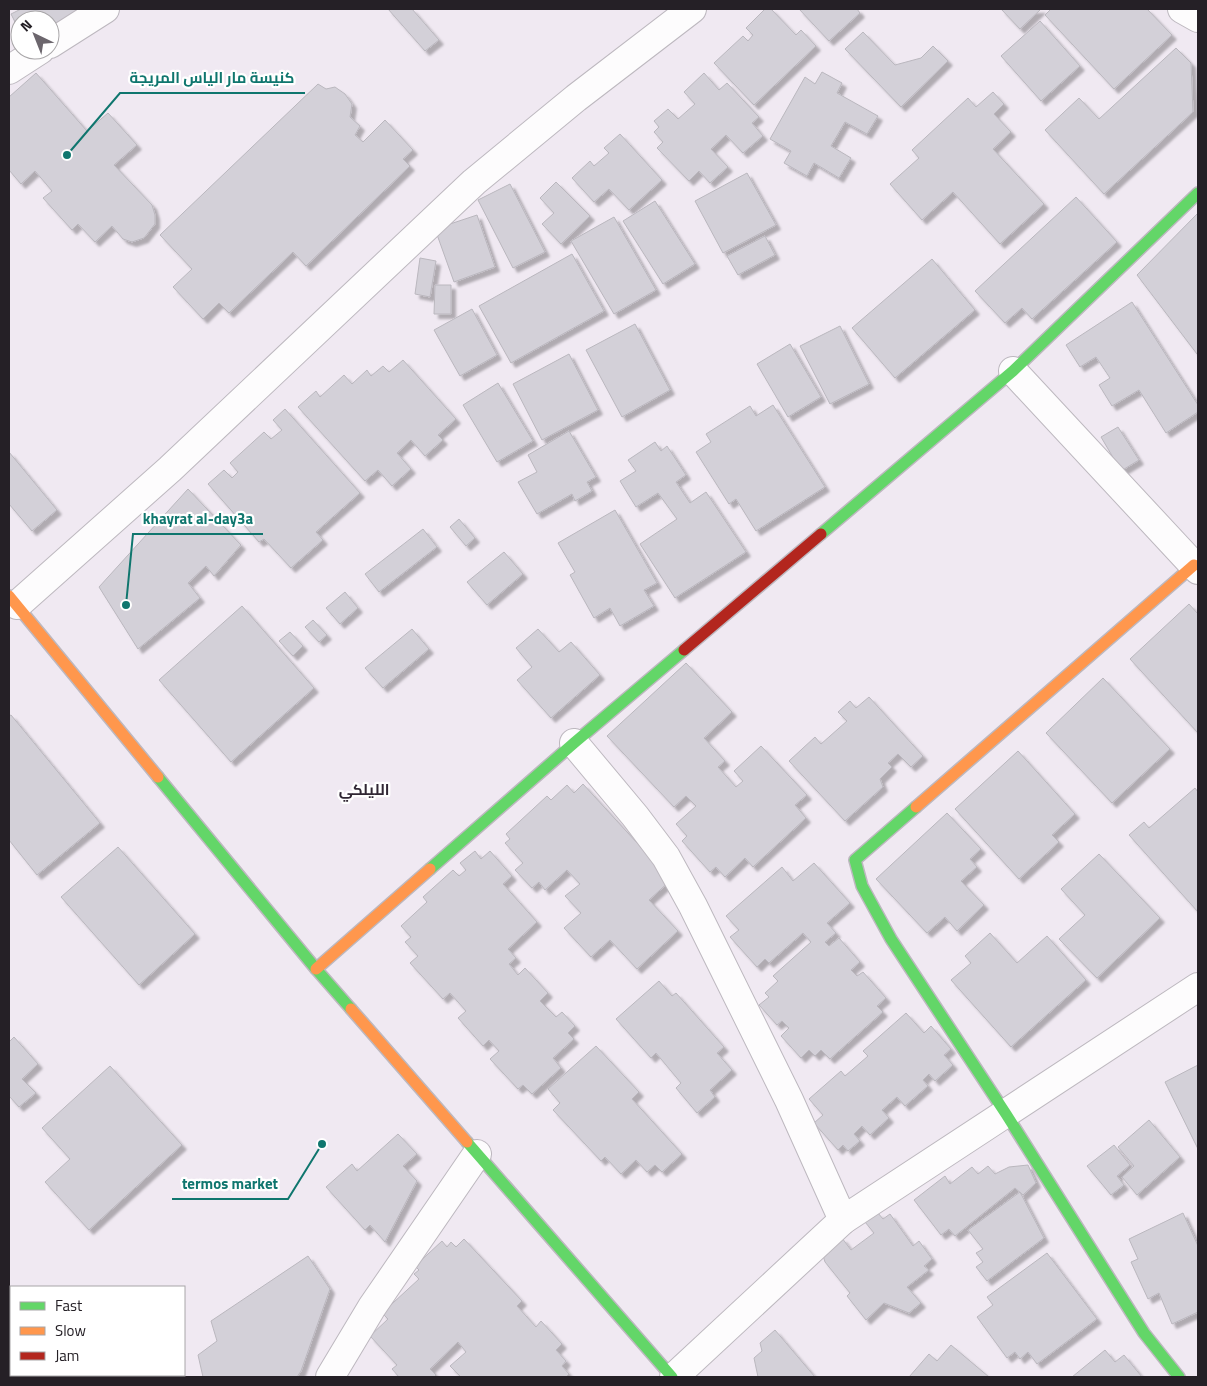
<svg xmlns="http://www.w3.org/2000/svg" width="1207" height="1386" viewBox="0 0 1207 1386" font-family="'Titillium Web',Cairo,sans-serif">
<defs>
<filter id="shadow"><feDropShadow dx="4.5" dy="4.5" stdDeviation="1" flood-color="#0004"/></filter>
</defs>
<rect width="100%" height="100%" fill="#f0e9f2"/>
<!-- building -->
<g fill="#d3d0d8" stroke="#bab7be" filter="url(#shadow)">
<path d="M21,9H84L50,26V20H20V32L11,14Z"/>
<path d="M388,9H412L439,40L425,51Z"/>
<path d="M765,9H771L796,35L801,30L816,46L754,105L714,63L743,36L748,41L753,35L746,28Z"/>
<path d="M799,9H857L860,13L829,41Z"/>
<path d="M1001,9H1041L1020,29Z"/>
<path d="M1051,9H1147L1172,35L1114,89L1045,15Z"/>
<path d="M1040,21L1080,66L1041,101L1001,56Z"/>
<path d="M863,32L895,65L921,58L933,46L948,61L901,107L845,49Z"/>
<path d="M1176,48L1191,63L1193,112L1104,194L1045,130L1079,98L1099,119Z"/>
<path d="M822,72L842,83L837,93L878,116L867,134L845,122L831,146L851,158L839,178L814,163L807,176L784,163L791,151L770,139L805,77L815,84Z"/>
<path d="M36,73L87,131L108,113L137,145L114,165L152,205L155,215V224L144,238L132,242L123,239L112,226L95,242L78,224L72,230L43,198L52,191L35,171L21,184L9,170V97Z"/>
<path d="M704,73L719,90L727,83L759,117L752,123L763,136L743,153L726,135L711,149L728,167L710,183L699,171L689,181L657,148L663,142L654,132L659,127L654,121L668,109L678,119L695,104L684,92Z"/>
<path d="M318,84L326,89L335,87L345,94L352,104L350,117L360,126L355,135L363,142L385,120L413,150L403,159L410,166L306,266L293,252L229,313L219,303L203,319L173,287L192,269L160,235Z"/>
<path d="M993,92L1004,104L994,114L1011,132L993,149L1044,204L1000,244L953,192L922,220L890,184L919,158L912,150L968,98L976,107Z"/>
<path d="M620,134L662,180L629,210L609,189L594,202L572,178L590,161L594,166L609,153L604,148Z"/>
<path d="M747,173L776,225L723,253L695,201Z"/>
<path d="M556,182L590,216L561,244L542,224L554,213L540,198Z"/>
<path d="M510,184L545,252L513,268L478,200Z"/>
<path d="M1076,197L1117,242L1032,319L1022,308L1005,323L975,291Z"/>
<path d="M655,201L695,264L663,284L623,221Z"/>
<path d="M1198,213V353L1197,354L1137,275Z"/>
<path d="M477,215L495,267L454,282L435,229Z"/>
<path d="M614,217L656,290L614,314L571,241Z"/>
<path d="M765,236L775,255L738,275L727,256Z"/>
<path d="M572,254L604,311L511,363L479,306Z"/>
<path d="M420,258L436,261L430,297L415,294Z"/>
<path d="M932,259L975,310L895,378L852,328Z"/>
<path d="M435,285H451V314H434Z"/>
<path d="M1132,302L1198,405V412L1166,433L1139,390L1112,406L1099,385L1110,378L1096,357L1080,367L1066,345Z"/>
<path d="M472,309L497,355L460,376L434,330Z"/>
<path d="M635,324L670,390L622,417L586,350Z"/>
<path d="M840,326L869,384L830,404L800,346Z"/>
<path d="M790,344L821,397L788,417L757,364Z"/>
<path d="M569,354L598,410L542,440L513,384Z"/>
<path d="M403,360L456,419L438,435L443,440L425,456L411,440L397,453L411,469L392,486L378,470L365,481L298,407L316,391L320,397L344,375L352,384L367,370L371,376L383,366L389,372Z"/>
<path d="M498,383L533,441L497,462L463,405Z"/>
<path d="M773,405L825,487L756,531L736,499L729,504L696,452L711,442L706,434L750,406L756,416Z"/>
<path d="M285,409L360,493L316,532L323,540L291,568L264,539L259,542L208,484L224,470L232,478L238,472L230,463L264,432L271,439L282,430L273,420Z"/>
<path d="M1118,427L1139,460L1121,471L1101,437Z"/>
<path d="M569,431L596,477L587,482L592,491L575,501L572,494L537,514L518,482L537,472L528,455Z"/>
<path d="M655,442L661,451L667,446L686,475L676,482L690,503L706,492L746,552L675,598L640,544L677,519L658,493L636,507L620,481L636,471L628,460Z"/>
<path d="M9,452L57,510L32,531L9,504Z"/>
<path d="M188,489L241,545L214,576L206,566L188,583L200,598L138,649L99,587Z"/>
<path d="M615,510L657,583L644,590L654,606L620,626L610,608L594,618L570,575L575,572L558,543Z"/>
<path d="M459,519L475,538L466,546L450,527Z"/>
<path d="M423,529L437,547L379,592L365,574Z"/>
<path d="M504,552L523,574L487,605L467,582Z"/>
<path d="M345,592L358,608L340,624L326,608Z"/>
<path d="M1189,604L1198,614V733L1130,659Z"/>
<path d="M242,606L314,688L231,762L159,680Z"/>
<path d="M313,620L327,635L319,642L305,627Z"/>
<path d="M412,629L429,649L383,688L365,668Z"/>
<path d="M538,629L559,652L571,642L600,675L551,718L517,680L532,667L516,648Z"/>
<path d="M290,632L303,646L293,656L279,641Z"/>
<path d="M686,663L732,712L704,738L725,761L718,767L736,787L743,781L734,771L761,746L807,795L795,805L806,818L753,867L745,858L725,877L716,867L710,872L682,841L687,836L676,824L696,806L686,796L674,807L607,736Z"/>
<path d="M1103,678L1170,749L1112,803L1046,733Z"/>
<path d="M869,697L923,756L911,767L898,754L888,763L892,767L880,779L883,787L845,821L789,761L815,737L821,744L847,721L838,712L850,701L856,708Z"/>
<path d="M11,715L100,823L37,875L9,840V716Z"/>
<path d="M1018,751L1075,814L1052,835L1059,842L1019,879L955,809Z"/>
<path d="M583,784L671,880L649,900L678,931L637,969L610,940L591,957L564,928L581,913L565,896L580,884L567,870L545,890L539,882L532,888L515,870L523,863L505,843L510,839L506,834L547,796L551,800L567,785L574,793Z"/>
<path d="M1195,788L1198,792V912L1129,835L1144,822L1149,828Z"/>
<path d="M947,813L981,849L970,859L977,867L961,881L984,905L957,931L945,917L927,933L876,879Z"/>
<path d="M118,847L195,934L139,985L61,897Z"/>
<path d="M475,851L481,859L490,851L512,876L503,884L537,922L508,949L516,958L509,964L518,975L525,968L548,993L540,1001L556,1017L562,1012L575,1026L568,1033L574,1039L553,1058L561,1068L532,1094L523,1085L518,1089L490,1059L499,1051L489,1040L483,1046L458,1018L466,1011L450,993L443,999L410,963L418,956L405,942L411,937L401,926L427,902L423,897L453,870L459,876L466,870L460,863Z"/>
<path d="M1099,854L1160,918L1097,978L1059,939L1085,915L1061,889Z"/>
<path d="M814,863L850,903L827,923L836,933L825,942L829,946L839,938L860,962L851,970L857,976L863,972L886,998L877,1006L883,1012L830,1059L821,1050L815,1056L809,1050L801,1058L781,1036L789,1028L782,1021L777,1025L759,1005L769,997L765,993L778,981L773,976L811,942L803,933L769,963L765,959L757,967L730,937L739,930L726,916L782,867L793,881Z"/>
<path d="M990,933L1017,963L1047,936L1086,980L1011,1047L951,980L971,963L965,956Z"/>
<path d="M659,981L672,996L676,993L724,1047L717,1053L732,1070L710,1090L715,1097L697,1113L676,1088L681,1083L656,1053L651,1058L616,1019Z"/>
<path d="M906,1013L924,1033L931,1026L951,1049L944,1055L953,1065L935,1081L929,1074L923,1080L928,1086L905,1106L897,1097L882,1110L889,1118L870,1135L862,1126L854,1134L860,1141L848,1151L843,1145L838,1150L814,1123L823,1115L809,1099L841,1071L845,1076L868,1056L863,1051Z"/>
<path d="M14,1037L38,1064L22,1079L36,1093L19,1107L9,1096V1042Z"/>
<path d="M596,1046L639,1092L632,1099L682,1154L662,1172L655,1165L647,1172L636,1160L621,1174L605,1157L601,1161L553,1110L560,1103L548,1089Z"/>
<path d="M1198,1065V1149L1165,1082Z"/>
<path d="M110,1066L182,1145L89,1230L45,1182L70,1159L42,1128Z"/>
<path d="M1149,1120L1180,1157L1137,1195L1122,1177L1134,1166L1118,1147Z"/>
<path d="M398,1134L417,1154L403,1166L417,1181L385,1242L370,1225L365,1230L326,1187L352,1164L357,1171Z"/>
<path d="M1114,1145L1130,1165L1117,1176L1124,1185L1111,1195L1087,1166Z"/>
<path d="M1028,1165L1036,1183L1023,1195L1015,1188L955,1236L949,1229L941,1235L914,1200L945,1176L950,1184L972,1167L978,1174L988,1166L995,1174L1009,1167Z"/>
<path d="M1020,1192L1044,1238L987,1281L976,1267L983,1262L976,1253L983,1249L968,1230Z"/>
<path d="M878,1213L883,1219L890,1214L913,1246L919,1241L932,1259L924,1266L929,1270L907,1287L921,1303L909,1313L884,1303L866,1320L847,1296L850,1293L825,1262L822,1252L842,1238L851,1250L874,1233L865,1222Z"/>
<path d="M1183,1213L1198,1246V1312L1172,1324L1159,1293L1148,1299L1131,1262L1138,1259L1129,1239Z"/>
<path d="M464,1239L522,1301L517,1306L536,1327L541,1321L562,1344L556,1350L566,1361L562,1366L569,1374L566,1377H461L450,1366L466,1352L458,1342L430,1369L436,1375L434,1377H399L392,1369L397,1365L370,1336L388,1319L382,1313L419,1279L414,1274L419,1270L415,1266L442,1241L447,1247L451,1242L456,1247Z"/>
<path d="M1047,1253L1097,1319L1037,1364L1028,1352L1020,1359L1015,1352L1007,1358L977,1317L993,1305L987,1297Z"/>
<path d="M308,1256L330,1289L301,1371L297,1377H203L198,1355L217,1341L211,1321Z"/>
<path d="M9,1296L11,1300V1375H17L14,1377H9Z"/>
<path d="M775,1330L815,1377H758L754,1358L762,1351L760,1343Z"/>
<path d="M951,1345L989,1377H909L929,1354L937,1361Z"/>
<path d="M1105,1350L1115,1362L1124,1355L1142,1377H1072Z"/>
<path d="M116,1375H170L172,1377H118Z"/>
</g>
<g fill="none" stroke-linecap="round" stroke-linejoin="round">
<!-- street casing -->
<g stroke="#bdb8bf" stroke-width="30">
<g id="street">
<path d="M1182,9L1198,18"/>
<path d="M50,44L105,9"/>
<path d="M9,70L40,50"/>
<path d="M1013,371L1198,570"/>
<path d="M17,605L170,469L474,182L576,98L692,9"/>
<path d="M574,743L635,816L666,857L693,906L789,1100L843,1220"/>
<path d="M330,1377L372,1307L477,1154"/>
<path d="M674,1377L843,1220L1198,987"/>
</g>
</g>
<!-- fast casing -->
<g stroke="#bdb8bf" stroke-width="14">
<g id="fast">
<path d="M821,534L1013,371L1198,193"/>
<path d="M158,777L316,969L351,1009"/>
<path d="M916,807L855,860L862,886L891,939L1006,1114L1144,1333L1179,1377"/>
<path d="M430,869L574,743L684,650"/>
<path d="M467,1142L672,1377"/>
</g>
</g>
<!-- slow casing -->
<g stroke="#bdb8bf" stroke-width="14">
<g id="slow">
<path d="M9,596L158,777"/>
<path d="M916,807L1194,565"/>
<path d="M316,969L430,869"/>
<path d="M351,1009L467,1142"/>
</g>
</g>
<!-- jam casing -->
<g stroke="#bdb8bf" stroke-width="14">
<path id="jam" d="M684,650L821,534"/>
</g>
<!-- street -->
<use href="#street" stroke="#fdfcfd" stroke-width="28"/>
<!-- fast -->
<use href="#fast" stroke="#63d668" stroke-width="11"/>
<!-- slow -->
<use href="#slow" stroke="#ff974d" stroke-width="11"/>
<!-- jam -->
<use href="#jam" stroke="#b3261e" stroke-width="11"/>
</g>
<g text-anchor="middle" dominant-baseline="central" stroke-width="4.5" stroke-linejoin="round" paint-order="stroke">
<!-- neighbourhood labels -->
<g font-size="15" font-weight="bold" fill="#302633" stroke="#fff">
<text x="364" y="789">الليلكي</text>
</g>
</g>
<!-- callouts -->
<path fill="none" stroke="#0f766e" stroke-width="2" d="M67 155L120 93H305M126 605L133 534H263M322 1144L288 1199H172"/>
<g fill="#0f766e" stroke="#fff" stroke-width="2">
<circle cx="67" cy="155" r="5"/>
<circle cx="126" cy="605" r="5"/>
<circle cx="322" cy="1144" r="5"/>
</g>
<g font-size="15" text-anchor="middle" font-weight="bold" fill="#0f766e" stroke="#fff" stroke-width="4.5" stroke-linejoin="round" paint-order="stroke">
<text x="212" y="83">كنيسة مار الياس المريجة</text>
<text x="198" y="524">khayrat al-day3a</text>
<text x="230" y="1189">termos market</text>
</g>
<!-- border -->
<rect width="1207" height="1386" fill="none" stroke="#252026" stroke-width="20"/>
<!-- legend -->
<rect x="10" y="1286" width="175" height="90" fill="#ffffff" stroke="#a8a6a8"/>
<rect x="20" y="1302" width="25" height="8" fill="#63d668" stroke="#a8a6a8"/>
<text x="55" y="1311" font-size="15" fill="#252026">Fast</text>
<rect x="20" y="1327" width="25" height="8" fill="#ff974d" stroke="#a8a6a8"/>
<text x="55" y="1336" font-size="15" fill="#252026">Slow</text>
<rect x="20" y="1352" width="25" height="8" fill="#b3261e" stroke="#a8a6a8"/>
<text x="55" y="1361" font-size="15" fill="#252026">Jam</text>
<!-- north arrow -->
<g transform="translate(35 35) rotate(317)"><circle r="24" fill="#ffffff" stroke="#a8a6a8"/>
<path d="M0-4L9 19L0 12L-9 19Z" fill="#6c666d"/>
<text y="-8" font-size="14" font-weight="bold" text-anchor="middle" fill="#252026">N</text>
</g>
</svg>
